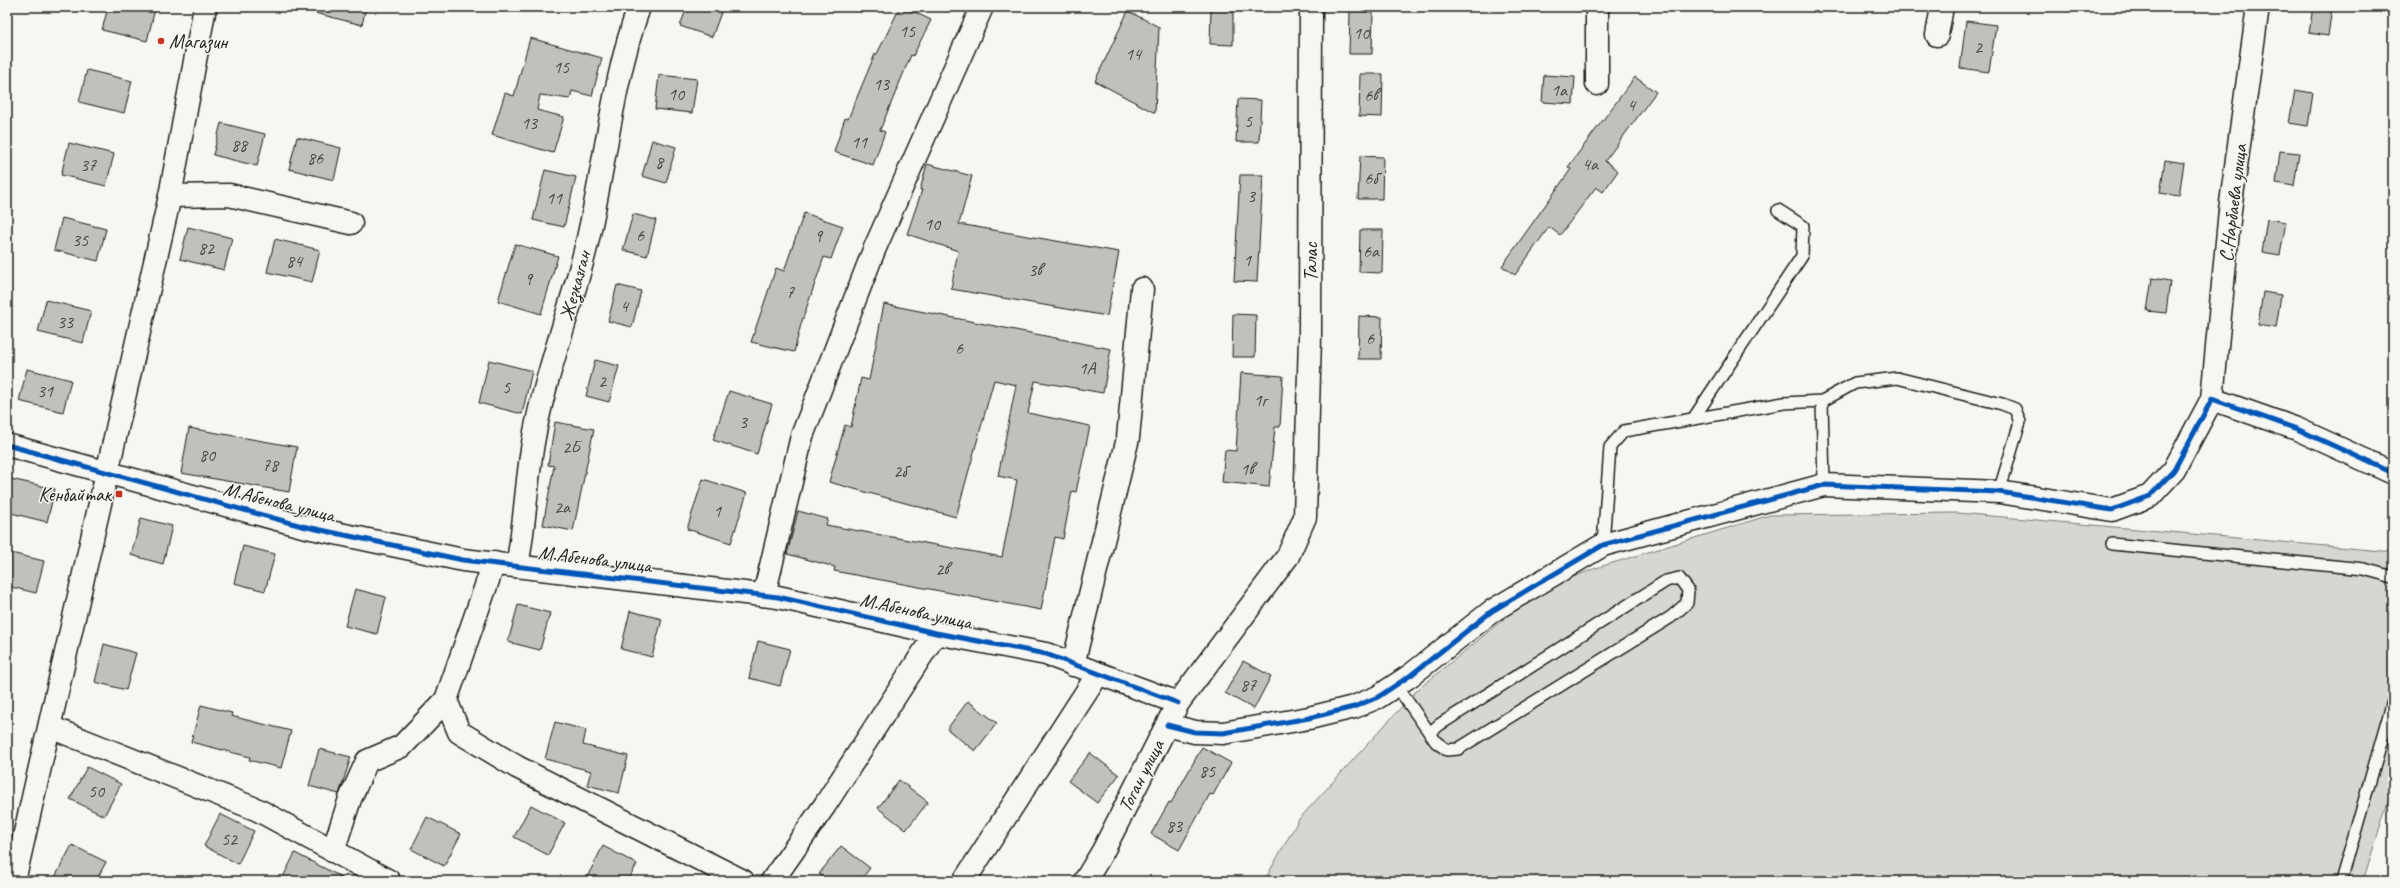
<svg xmlns="http://www.w3.org/2000/svg" width="2400" height="888" viewBox="0 0 2400 888" font-family="Caveat,sans-serif">
<rect width="100%" height="100%" fill="#f6f6f2"/>
<filter id="ink" filterUnits="userSpaceOnUse"><feTurbulence type="fractalNoise" baseFrequency=".025" numOctaves="2"/><feDisplacementMap in="SourceGraphic" scale="8" xChannelSelector="R" yChannelSelector="G"/><feConvolveMatrix kernelMatrix="1 2 1 2 8 2 1 2 1" color-interpolation-filters="sRGB"/></filter>
<g filter="url(#ink)">
<!-- green -->
<path fill="#d6d6d2" stroke="#797977" d="M1958,513L2393,552V786L2363,881H1264L1299,819L1416,691L1538,591L1596,568L1770,515Z"/>
<!-- building -->
<g fill="#c0c0bd" stroke="#1c1c1c">
<path d="M108,7H146L155,9L147,41L102,30Z"/>
<path d="M316,7H366L362,25L315,13Z"/>
<path d="M687,7H723L712,37L680,26Z"/>
<path d="M900,7H904L931,20L913,56L911,55L880,130L885,132L873,165L834,152L845,118L848,119L875,54H877Z"/>
<path d="M1211,7H1233V45L1210,44Z"/>
<path d="M2313,7H2332L2328,36L2309,33Z"/>
<path d="M1128,11L1159,27L1155,113L1095,81Z"/>
<path d="M1350,11L1373,12L1372,54H1349Z"/>
<path d="M1966,21L1996,25L1989,72L1960,68Z"/>
<path d="M530,38L602,58L592,96L572,91L570,99L540,95L537,110L564,117L553,153L492,135L505,93L514,96Z"/>
<path d="M87,70L132,81L124,113L79,102Z"/>
<path d="M1360,74H1383L1382,117L1359,116Z"/>
<path d="M659,75L697,79L692,113L655,109Z"/>
<path d="M1544,75L1575,77L1573,104L1542,102Z"/>
<path d="M1635,77L1656,92L1605,161L1618,171L1603,192L1596,187L1560,235L1549,227L1515,275L1502,266L1571,169L1568,167Z"/>
<path d="M2295,90L2313,93L2308,126L2289,123Z"/>
<path d="M1238,99L1261,100L1259,142H1236Z"/>
<path d="M221,123L265,134L257,166L213,155Z"/>
<path d="M297,137L341,148L334,180L289,169Z"/>
<path d="M652,140L676,147L666,183L642,176Z"/>
<path d="M69,143L114,154L106,186L61,175Z"/>
<path d="M2280,151L2299,153L2294,186L2276,183Z"/>
<path d="M1360,156L1383,157L1382,199H1358Z"/>
<path d="M2165,160L2184,163L2179,196L2160,193Z"/>
<path d="M927,164L972,176L959,224L1119,252L1107,316L951,289L958,251L907,234L922,190H920Z"/>
<path d="M545,170L576,177L564,227L533,220Z"/>
<path d="M1240,175H1263L1257,282L1234,281Z"/>
<path d="M804,213L843,226L831,259L824,257L801,324L794,352L751,342L776,268L784,271Z"/>
<path d="M633,214L656,220L647,256L623,250Z"/>
<path d="M62,218L106,229L98,261L54,250Z"/>
<path d="M2267,219L2286,222L2280,255L2262,252Z"/>
<path d="M188,227L232,238L224,270L180,259Z"/>
<path d="M1360,230H1383L1382,273L1359,272Z"/>
<path d="M275,239L320,250L312,282L267,272Z"/>
<path d="M515,244L558,256L541,314L498,301Z"/>
<path d="M2152,278L2170,281L2166,313L2147,311Z"/>
<path d="M617,285L641,291L632,327L608,321Z"/>
<path d="M2263,292L2281,295L2276,328L2258,325Z"/>
<path d="M46,300L91,311L83,343L38,332Z"/>
<path d="M884,304L1111,349L1103,393L1035,381L1028,413L1090,426L1076,492L1072,491L1063,539L1055,537L1041,610L834,571L835,567L787,554L798,511L828,519L826,525L1002,557L1017,480L998,476L1016,385L994,380L956,517L829,482L845,425L851,427L861,378L869,380Z"/>
<path d="M1233,314L1256,315L1255,357H1232Z"/>
<path d="M1359,316L1382,317L1381,359H1358Z"/>
<path d="M489,360L532,371L522,414L479,403Z"/>
<path d="M595,360L619,366L609,402L586,396Z"/>
<path d="M27,369L71,380L63,412L19,401Z"/>
<path d="M1241,373L1283,376L1280,427H1275L1269,487L1222,482L1225,450L1236,451Z"/>
<path d="M729,391L772,404L757,454L713,440Z"/>
<path d="M555,422L594,429L573,531L543,525L554,466L548,465Z"/>
<path d="M189,428L297,447L289,492L181,473Z"/>
<path d="M11,479L55,489L47,522L7,512V493Z"/>
<path d="M703,479L747,493L731,543L687,529Z"/>
<path d="M141,518L172,526L163,564L131,555Z"/>
<path d="M243,546L275,554L265,591L234,583Z"/>
<path d="M7,552L44,561L36,593L7,586Z"/>
<path d="M355,589L386,597L377,634L345,626Z"/>
<path d="M518,605L550,613L540,650L508,642Z"/>
<path d="M630,611L662,619L652,657L621,649Z"/>
<path d="M758,641L790,649L780,686L749,678Z"/>
<path d="M104,644L136,653L126,690L95,682Z"/>
<path d="M1243,661L1271,676L1254,709L1225,693Z"/>
<path d="M968,701L997,723L975,751L947,729Z"/>
<path d="M201,705L232,713L231,716L291,731L281,768L249,760L250,757L191,742Z"/>
<path d="M555,722L586,730L583,745L628,756L619,793L587,785L591,771L545,759Z"/>
<path d="M1202,747L1231,763L1213,795L1210,794L1179,850L1151,834L1169,802L1171,803Z"/>
<path d="M319,749L351,757L339,794L309,786Z"/>
<path d="M1090,753L1119,775L1097,803L1068,781Z"/>
<path d="M87,767L121,784L104,816L70,799Z"/>
<path d="M899,780L928,802L906,830L878,808Z"/>
<path d="M531,805L565,823L548,855L514,837Z"/>
<path d="M220,814L254,831L238,864L204,846Z"/>
<path d="M427,817L461,834L444,866L411,849Z"/>
<path d="M72,845L106,862L96,881H63L55,877Z"/>
<path d="M603,846L637,864L628,881H585Z"/>
<path d="M841,846L870,868L860,881H829L819,874Z"/>
<path d="M295,853L349,881H281Z"/>
</g>
<g fill="none" stroke-linecap="round" stroke-linejoin="round">
<!-- service casing -->
<g stroke="#1c1c1c" stroke-width="14">
<g id="service">
<path d="M1822,401L1824,485"/>
<path d="M1693,419L1802,256L1803,226L1778,210"/>
<path d="M2112,544L2364,569L2393,577"/>
<path d="M1603,545L1610,447L1624,431L1784,403L1822,401L1855,383L1897,378L2002,404L2015,409L2020,422L1999,492"/>
<path d="M1396,685L1436,742L1447,750L1458,749L1671,617L1687,603L1688,590L1679,578L1666,581L1439,725L1431,732"/>
<path d="M2341,881L2393,701"/>
</g>
</g>
<!-- minor casing -->
<g stroke="#1c1c1c" stroke-width="25">
<g id="minor">
<path d="M1937,35L1942,7"/>
<path d="M1597,84V7"/>
<path d="M170,196L229,195L351,223"/>
<path d="M2212,399L2230,210L2258,7"/>
<path d="M7,445L302,526L463,560L778,597L936,633L1046,654L1178,703"/>
<path d="M494,563L446,700L459,732L517,767L743,881"/>
<path d="M517,566C525,525 526,484 533,443C544,378 569,315 585,251C605,170 611,86 639,7"/>
<path d="M764,595L802,436L874,250L982,7"/>
<path d="M1073,665L1128,438L1142,289"/>
<path d="M1167,725L1195,732L1223,733L1309,718L1354,707L1378,697L1411,675L1492,611L1603,545L1824,485L1999,492L2112,510L2150,496L2174,470L2212,399L2297,429L2393,473"/>
<path d="M50,727L258,810L389,881"/>
<path d="M333,851L350,799L367,761L402,746L446,700"/>
<path d="M14,881L170,196L205,7"/>
<path d="M772,881L825,805L936,633"/>
<path d="M964,881L1098,674"/>
<path d="M1085,881L1103,851L1178,703L1288,556L1305,517L1310,337L1311,7"/>
</g>
</g>
<!-- service -->
<use href="#service" stroke="#f6f6f2" stroke-width="11"/>
<!-- minor -->
<use href="#minor" stroke="#f6f6f2" stroke-width="22"/>
<!-- cycleway casing -->
<g stroke="#f6f6f2" stroke-width="8">
<g id="cycleway">
<path d="M7,445L302,526L463,560L778,597L936,633L1046,654L1178,703"/>
<path d="M1167,725L1195,732L1223,733L1309,718L1354,707L1378,697L1411,675L1492,611L1603,545L1824,485L1999,492L2112,510L2150,496L2174,470L2212,399L2297,429L2393,473"/>
</g>
</g>
<!-- cycleway -->
<use href="#cycleway" stroke="#0057b8" stroke-width="5"/>
</g>
</g>
<!-- markers -->
<g fill="#c8321e" stroke="#f6f6f2" stroke-width="1.5">
<circle cx="161" cy="41" r="4"/>
<rect x="115" y="490" width="8" height="8" rx="2"/>
</g>
<g text-anchor="middle" dominant-baseline="central" stroke-width="3" stroke-linejoin="round" paint-order="stroke">
<!-- number labels -->
<g font-size="18" fill="#454544">
<text x="907" y="31">15</text>
<text x="1361" y="33">10</text>
<text x="1978" y="47">2</text>
<text x="1133" y="54">14</text>
<text x="561" y="67">15</text>
<text x="881" y="84">13</text>
<text x="1559" y="90">1а</text>
<text x="676" y="94">10</text>
<text x="1371" y="95">6в</text>
<text x="1631" y="105">4</text>
<text x="1248" y="121">5</text>
<text x="529" y="123">13</text>
<text x="859" y="142">11</text>
<text x="239" y="145">88</text>
<text x="315" y="158">86</text>
<text x="659" y="162">8</text>
<text x="1590" y="164">4а</text>
<text x="88" y="165">37</text>
<text x="1371" y="178">6б</text>
<text x="1251" y="196">3</text>
<text x="554" y="198">11</text>
<text x="932" y="224">10</text>
<text x="640" y="235">6</text>
<text x="818" y="236">9</text>
<text x="80" y="240">35</text>
<text x="206" y="248">82</text>
<text x="1371" y="251">6а</text>
<text x="1247" y="260">1</text>
<text x="294" y="261">84</text>
<text x="1035" y="270">3в</text>
<text x="528" y="279">9</text>
<text x="790" y="292">7</text>
<text x="624" y="306">4</text>
<text x="65" y="322">33</text>
<text x="1370" y="338">6</text>
<text x="959" y="348">6</text>
<text x="1087" y="368">1А</text>
<text x="602" y="381">2</text>
<text x="506" y="387">5</text>
<text x="45" y="391">31</text>
<text x="1260" y="400">1г</text>
<text x="743" y="422">3</text>
<text x="571" y="447">2Б</text>
<text x="207" y="455">80</text>
<text x="270" y="465">78</text>
<text x="1247" y="469">1в</text>
<text x="900" y="471">2б</text>
<text x="562" y="507">2а</text>
<text x="717" y="511">1</text>
<text x="942" y="569">2в</text>
<text x="1248" y="685">87</text>
<text x="1207" y="771">85</text>
<text x="96" y="791">50</text>
<text x="1174" y="826">83</text>
<text x="229" y="839">52</text>
</g>
<!-- poi labels -->
<g font-size="20" fill="#1c1c1c" stroke="#f6f6f2" text-anchor="start">
<text x="169" y="41">Магазин</text>
<text x="111" y="494" text-anchor="end">Кенбайтак</text>
</g>
<!-- street labels -->
<g font-size="20" fill="#1c1c1c" stroke="#f6f6f2">
<text transform="translate(2233 203) rotate(-83)">С.Нарбаева улица</text>
<text transform="translate(1310 262) rotate(-90)">Талас</text>
<text transform="translate(575 286) rotate(-75)">Жезказган</text>
<text transform="translate(279 502) rotate(14)">М.Абенова улица</text>
<text transform="translate(595 559) rotate(7)">М.Абенова улица</text>
<text transform="translate(916 611) rotate(12)">М.Абенова улица</text>
<text transform="translate(1141 776) rotate(-63)">Тоган улица</text>
</g>
</g>
<!-- margin -->
<rect width="2400" height="888" fill="none" stroke="#f6f6f2" stroke-width="24"/>
<rect x="12" y="12" width="2376" height="864" fill="none" stroke="#1c1c1c" stroke-width="1.5" filter="url(#ink)"/>
</svg>
